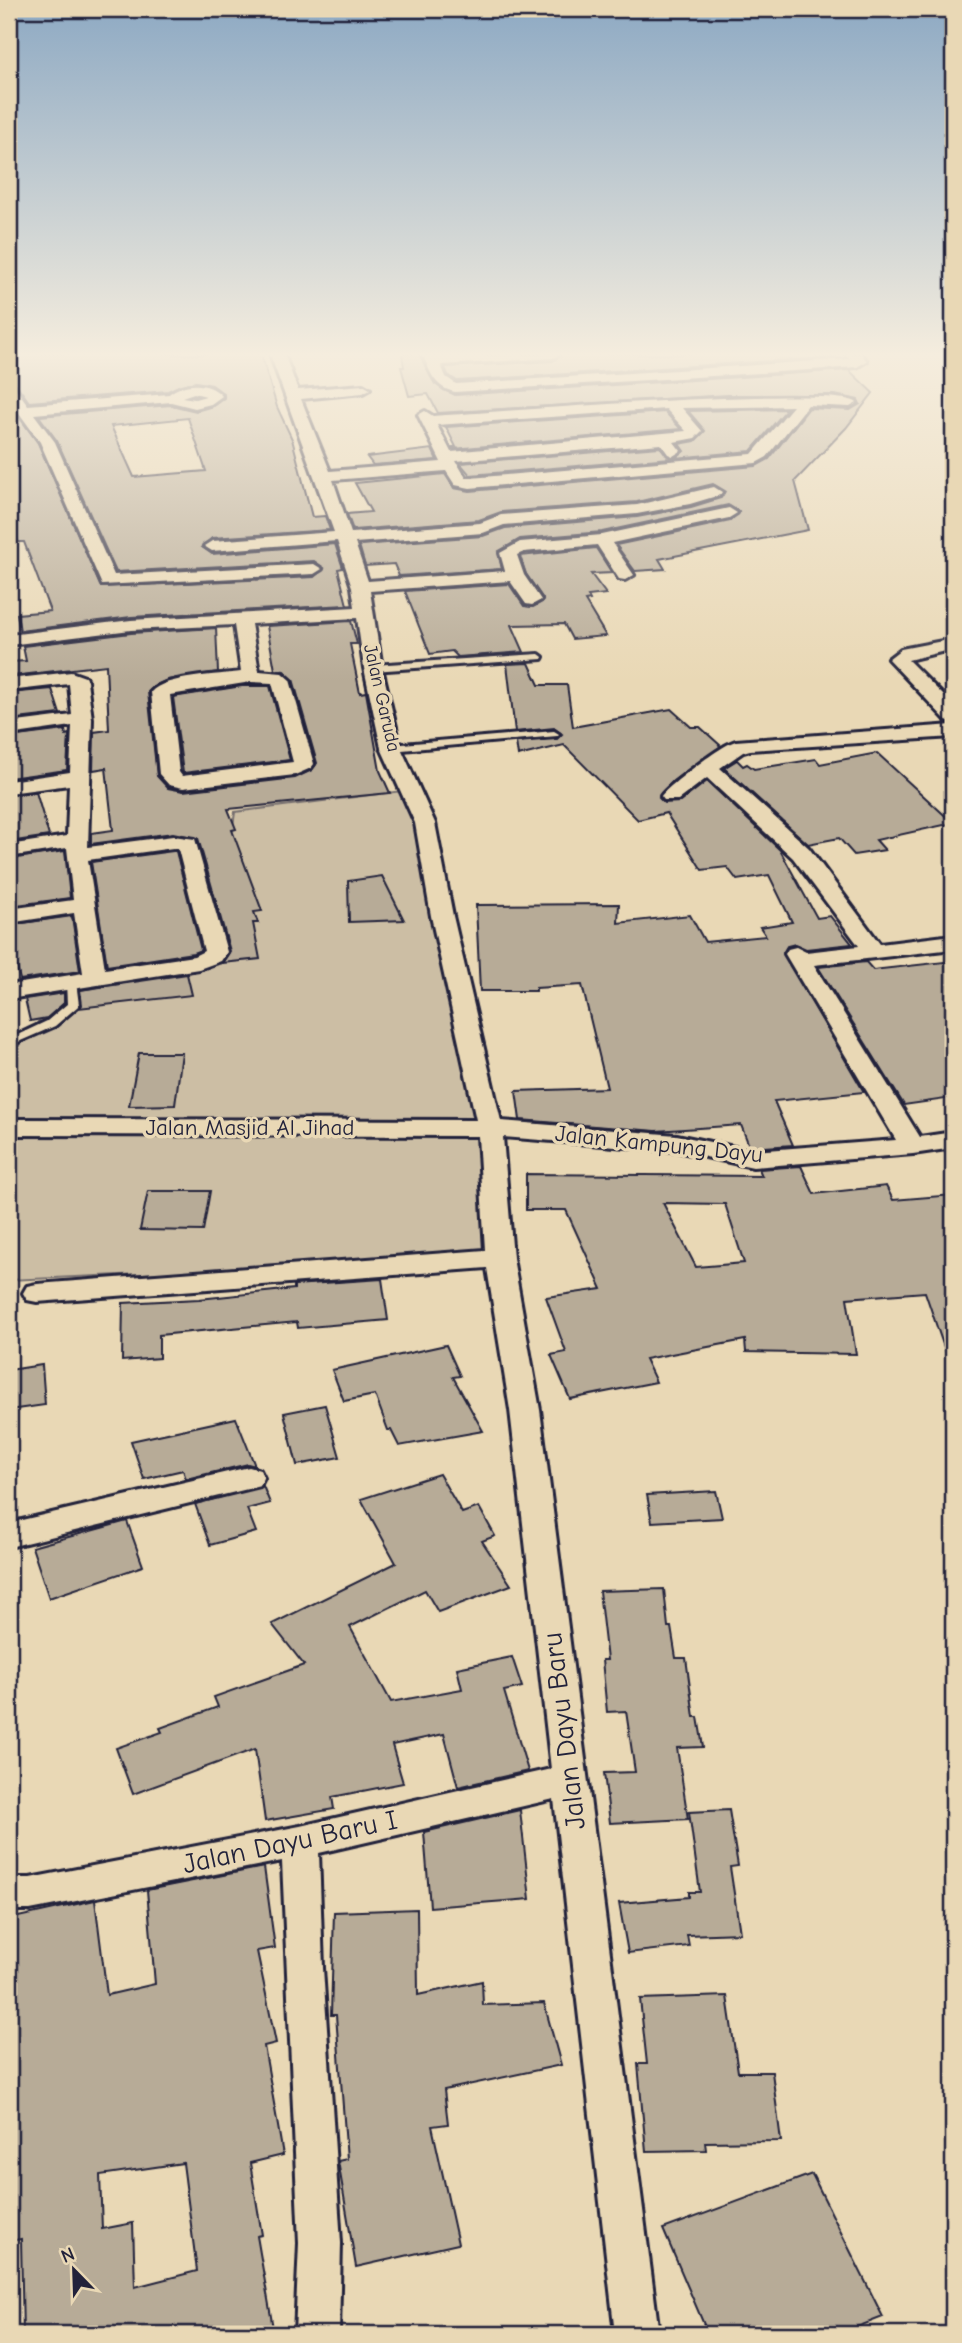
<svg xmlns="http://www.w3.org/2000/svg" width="962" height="2343" viewBox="0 0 962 2343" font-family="'Comic Neue',sans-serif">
<rect width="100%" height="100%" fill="#e9d8b5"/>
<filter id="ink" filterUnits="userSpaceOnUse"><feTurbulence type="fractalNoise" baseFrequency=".0143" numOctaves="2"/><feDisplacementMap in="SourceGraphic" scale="14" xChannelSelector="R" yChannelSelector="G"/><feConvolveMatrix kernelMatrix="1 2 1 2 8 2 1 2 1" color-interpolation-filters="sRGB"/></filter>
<g filter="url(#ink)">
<!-- green -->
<path fill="#ccbea4" stroke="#777070" stroke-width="2" d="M410,790L490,1128L499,1258L9,1280V1057L71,982L216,952L235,812Z"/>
<!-- building -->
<g fill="#b7ab97" stroke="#22223b" stroke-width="2" fill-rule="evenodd">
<path d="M9,354H261L277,407L292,439L312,517L325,516L330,530L212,538L202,547L212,554L335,544L343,568L338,569L347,605L131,617L20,631L17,614L50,611L24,542H18L14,528L9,529V403L38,443L101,587L314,577L324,568L314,561L116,572L57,441L39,416L171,405L196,411L213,406L224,398V394L212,385L196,382L181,385L168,391L29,402L16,384L9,383ZM188,418L206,471L134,477L111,426Z"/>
<path d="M402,354H419L435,384L455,395L849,370L873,393L846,428L795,481L808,530L659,559L665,569L635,571L616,545L730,521L739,512L728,505L602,532L520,539L498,552L502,569L399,576L394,564L365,566L359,545L483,536L505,528L637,517L691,507L721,498L725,491L713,484L637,502L501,512L479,520L353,530L347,514L371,512L355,483L445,474L454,488L470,491L756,466L769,459L809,408L850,410L860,404L858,400L835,395H728L438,413L428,394L409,396L401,367H404Z"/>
<path d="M562,354H832L836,357L457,381L448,375L445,367L553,361Z"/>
<path d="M787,409L751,451L675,458L684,451L679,444L695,441L705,431L688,411Z"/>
<path d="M665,412L681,429L453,449L451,447H456L446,427Z"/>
<path d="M660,447L671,458L470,475L460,463Z"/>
<path d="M432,449L437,460L373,465L367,457Z"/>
<path d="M596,548L612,573L591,574L606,594L588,596L590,600L585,601L606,636L572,639L564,624L512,625L524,652L458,657L452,651L430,654L405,591L509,584L524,606L533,607L542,602L543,599L526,574L520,556Z"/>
<path d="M351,621L357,644H350L360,693L366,692L380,771L390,793L228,809L236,829L232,830L262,911L254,912L258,923H253L260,959L222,963L230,951L198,838L173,833L91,844V833L113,830L106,768L93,770L94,732L109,730L106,665L12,676L9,662L26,661L23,646L131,633L216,628L218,672L167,680L156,685L148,692L157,776L168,788L183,791L295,778L312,770L317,763L293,679L284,671L275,670L267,626Z"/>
<path d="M529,663L539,685H567L573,727L671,709L691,727H700L721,746L673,781L659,798L664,803L680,802L707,781L780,850L817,918L830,916L852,944L806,949L795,944L787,946L783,953L864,1092L774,1101L793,1145L750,1148L741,1125L656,1131L520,1120L516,1091L607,1088L582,985L536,988V991H480L476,905L619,904L618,923L690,915L705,942L766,936L760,927L792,922L769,875L737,880L727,867L702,870L666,813L638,820L564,745L518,756L516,742L557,739L562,734L554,728L515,732L507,664Z"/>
<path d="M242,686H270L290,760L183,773L173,697Z"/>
<path d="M52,689L60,714L9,720V693Z"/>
<path d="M65,730L66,735L69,734L67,770L9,778V737Z"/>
<path d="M877,753L953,823L876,840L885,850L854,855L839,838L808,844L724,768L737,760L743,766L747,764L754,769L816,759L820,764Z"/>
<path d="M36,792L49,836L9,842V795Z"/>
<path d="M65,851L70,898L9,906V859Z"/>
<path d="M173,851H176L201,950L193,953L107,966L91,862Z"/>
<path d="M382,876L404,920L349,922L348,881Z"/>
<path d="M72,916L80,971L20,980L13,950L9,951V925Z"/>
<path d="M953,961V1098L904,1105L818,967L866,962L873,970Z"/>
<path d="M187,974L192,995L79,1008L82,1005L80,990Z"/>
<path d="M64,993V1003L47,1018L30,1021L25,999Z"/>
<path d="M139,1053H182L175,1105L129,1106Z"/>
<path d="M801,1166L814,1194L886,1186L893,1200L953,1195V1361L949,1362L925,1292L847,1298L856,1354L746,1352L745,1340L645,1359L656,1382L570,1399L551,1355L566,1352L546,1297L602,1289L566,1210H526V1174L762,1176L759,1169ZM663,1203L725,1204L744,1263L696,1267Z"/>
<path d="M148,1191H210L203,1231L140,1230Z"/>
<path d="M382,1279L388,1320L298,1328L297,1322L159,1335V1358L122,1361L123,1303L199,1299L294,1289V1285Z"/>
<path d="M446,1345L460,1376L453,1377L483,1431L399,1446L391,1430H388L375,1395L344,1401L332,1370Z"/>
<path d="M42,1365L45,1405L9,1410V1370Z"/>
<path d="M325,1405L340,1457L297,1465L284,1413Z"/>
<path d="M236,1418L255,1466L248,1464L186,1479L183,1470L144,1479L131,1441Z"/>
<path d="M439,1474L462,1513L479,1507L495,1536L482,1541L511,1585L438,1612L425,1590L350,1627L391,1702L462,1689L457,1668L512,1657L522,1687L504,1691L528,1771L458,1787L444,1734L392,1745L403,1783L332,1797L334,1809L265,1821L255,1749L133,1794L116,1748L162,1732L160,1728L218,1707L214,1697L304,1665L272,1624L396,1563L361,1499Z"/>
<path d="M263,1486L270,1503L247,1509L256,1532L210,1545L195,1504Z"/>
<path d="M716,1491L722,1518L652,1522L647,1495Z"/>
<path d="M127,1521L143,1566L49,1598L32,1547Z"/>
<path d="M664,1589L668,1627H671L676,1658H686L694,1717H698L703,1747L677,1748L688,1819L610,1823L604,1773L635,1772L626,1711L607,1712L602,1660H607L599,1591Z"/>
<path d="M520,1810L530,1899L430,1907L424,1832Z"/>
<path d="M729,1810L738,1866L730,1867L740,1933L687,1935L689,1946L628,1953L619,1903L689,1897V1892H700L689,1812Z"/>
<path d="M264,1867L275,1948L257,1951L276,2043L264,2046L283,2155L250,2163L262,2235L257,2236L274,2334H23L21,2239L10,2241L9,1919L95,1900L107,1995L155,1984L147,1890ZM183,2163L197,2271L135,2287L133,2223L102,2229L100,2175Z"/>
<path d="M417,1909L418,1995L482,1981L483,2005L544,2003L561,2065L444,2090L448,2124L432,2126L458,2244L356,2267L338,2161L347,2159L336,2015H331L334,1912Z"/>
<path d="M727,1996L738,2072H772L781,2141L705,2142L706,2150L646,2151L638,2064H647L640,1999Z"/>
<path d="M812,2174L883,2317L839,2334H708L663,2229Z"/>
</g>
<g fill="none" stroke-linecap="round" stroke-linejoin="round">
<!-- service casing -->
<g stroke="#22223b" stroke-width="6">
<g id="service">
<path d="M539,654L543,657L542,659L373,671L369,668L373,665Z"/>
<path d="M554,731L559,734L557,736L391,751L386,748L391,745Z"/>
<path d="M71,979L76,982L79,1005L77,1007L55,1026L9,1046V1039L47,1021L67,1004L66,982Z"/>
</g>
</g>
<!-- minor casing -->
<g stroke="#22223b" stroke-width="6">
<g id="minor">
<path d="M270,354H284L298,390L363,385L370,389L363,393L301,399L330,471L441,462L418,415L425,411L433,416C485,413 837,384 857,403L850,407L808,405L767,457L756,463L470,488L455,485L446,471L333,480L351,533L480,523L501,515L637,505L714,487L722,492L720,495L690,504L637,514L504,525L483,533L355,543L368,581L505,571L500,553L520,542L602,535L729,508L737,513L729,518L612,543L634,575L625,580L619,579L597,545L524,552L517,555L524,575L541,600L532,605L526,604L510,581L370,591L382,668L401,748L435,823L453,916L501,1121L677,1135L753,1151L896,1140L785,954L788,949L796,947L806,952L859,946L793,858L707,778L678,800H664L661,796C669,785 723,744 736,741L953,725V737L750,750L743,752L720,768L809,848L880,944L953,935V949L814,965L920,1137L953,1132V1148L913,1154L753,1167L677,1151L503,1137L513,1258L540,1410L659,2334H615L554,1799L319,1853L323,1968L341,2243L339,2334H295L299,2243L282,1861L30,1910H9V1878H30L300,1826L551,1769L510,1410L487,1268L37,1302L27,1300L23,1293L27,1286L37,1284L485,1250L478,1136L9,1135V1119L476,1120L431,916L415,823L381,748L364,668L357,618L251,624L259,671L282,673L290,680L314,764L311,768L295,775L183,788L169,785L159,774L151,692C164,676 220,675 241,672L234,625L131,630L9,645V635L131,620L355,607L352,587L337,541L212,551L204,546L212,541L334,532ZM793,406L752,454L470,478H466L456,461L661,444L668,454L673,456L681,451L674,442L695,438L702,431L682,408ZM666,409L686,431L451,452L437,425ZM251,682L272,683L293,762L182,776L179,772L170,695Z"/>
<path d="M422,354H436L437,357L560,354L553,358L441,365L446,377L456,384L850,359L846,354H861L867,361L857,367L455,392C433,387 431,372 422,354Z"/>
<path d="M9,385L14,386L28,405L169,394C184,382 209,381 222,396L211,404L195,408L171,402L34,414L55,442L114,575L314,564L322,569L314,574L102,585L40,442L9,399ZM194,393L206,396L195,399L182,397Z"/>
<path d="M953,639V649L908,660L953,705V722L946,720L888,659L901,649Z"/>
<path d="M71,672L85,677L87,681L92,719L88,847L173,836L195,839L227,952L221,961L199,969L9,999V985L83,973L74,913L9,923V909L73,900L67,848L9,857V845L67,836L69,785L9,793V781L70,772L72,726L9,735V723L72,715L69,684L9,691V679ZM173,848L178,849L204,951L194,956L105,969L88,860Z"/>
<path d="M249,1467L260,1470L264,1478L260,1486L9,1547V1523Z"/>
</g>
</g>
<!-- service -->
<use href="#service" fill="#e9d8b5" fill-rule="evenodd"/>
<!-- minor -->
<use href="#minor" fill="#e9d8b5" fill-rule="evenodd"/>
</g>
</g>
<!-- sky -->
<linearGradient id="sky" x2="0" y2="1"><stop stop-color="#8da9c3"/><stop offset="0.52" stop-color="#f5edde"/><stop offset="1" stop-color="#f5edde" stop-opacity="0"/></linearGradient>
<rect width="962" height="682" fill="url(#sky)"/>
<g text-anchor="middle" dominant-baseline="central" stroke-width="7" stroke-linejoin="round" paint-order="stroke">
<!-- far-street labels -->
<g font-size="19" fill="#22223b" stroke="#e9d8b5">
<text transform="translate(382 698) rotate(77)">Jalan Garuda</text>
</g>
<!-- street labels -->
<g font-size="23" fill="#22223b" stroke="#e9d8b5">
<text x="250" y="1127">Jalan Masjid Al Jihad</text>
<text transform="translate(659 1144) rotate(6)">Jalan Kampung Dayu</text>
</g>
<!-- near-street labels -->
<g font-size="28" fill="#22223b" stroke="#e9d8b5">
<text transform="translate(564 1731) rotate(-97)">Jalan Dayu Baru</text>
<text transform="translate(290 1842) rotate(-12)">Jalan Dayu Baru I</text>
</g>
</g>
<!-- margin -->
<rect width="962" height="2343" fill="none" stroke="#e9d8b5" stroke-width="35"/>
<rect x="18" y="18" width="927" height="2308" fill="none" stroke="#22223b" stroke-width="2.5" filter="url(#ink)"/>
<!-- north arrow -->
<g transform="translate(74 2270) rotate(337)" stroke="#e9d8b5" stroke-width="5" paint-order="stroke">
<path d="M0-5L12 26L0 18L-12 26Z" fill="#22223b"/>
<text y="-10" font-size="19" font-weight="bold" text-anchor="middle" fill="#22223b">N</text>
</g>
</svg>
